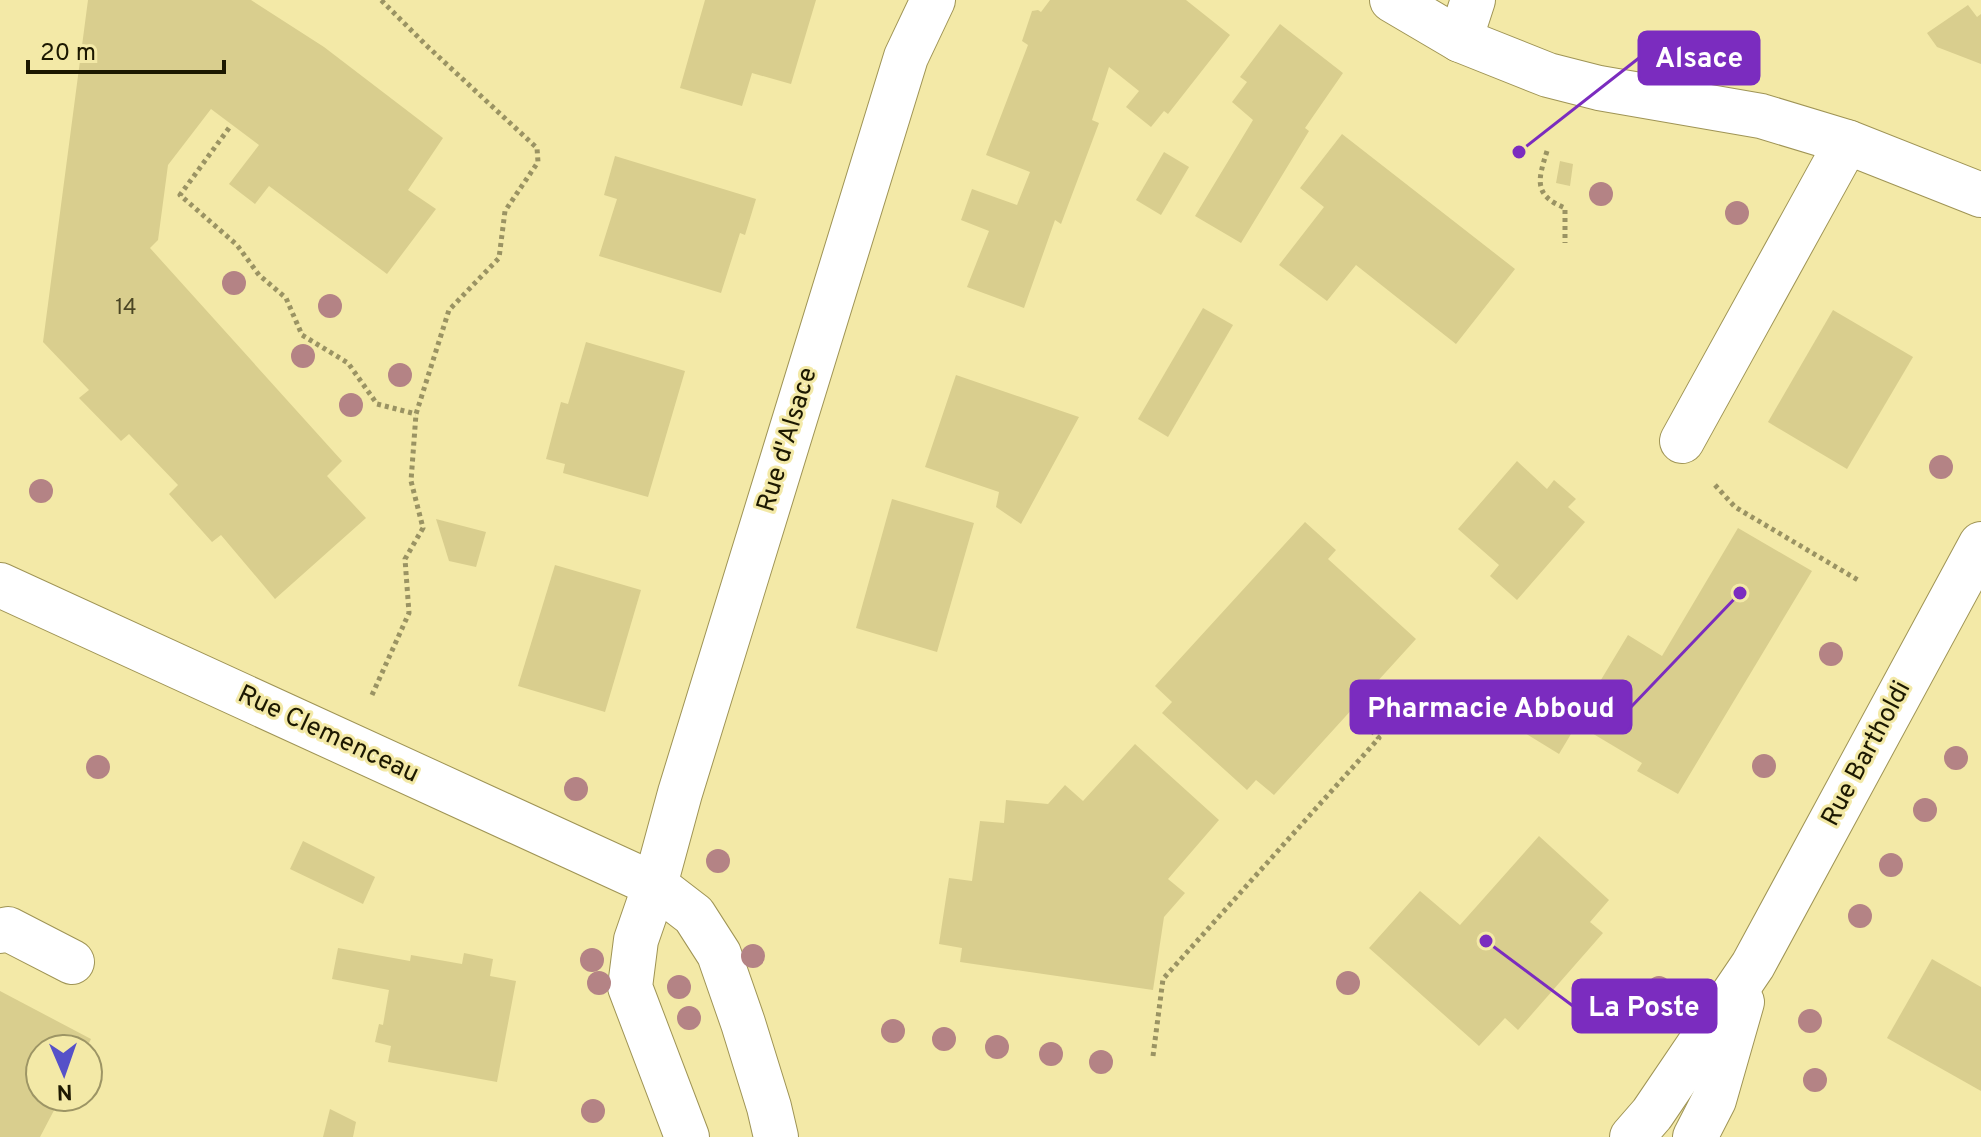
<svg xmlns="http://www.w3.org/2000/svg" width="1981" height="1137" viewBox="0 0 1981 1137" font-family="Overpass,sans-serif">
<rect width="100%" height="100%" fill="#f3e9a7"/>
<!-- building -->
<g fill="#d9ce8e">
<path d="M88,0H251L324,47L443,138L408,190L436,209L387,274L269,186L255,204L229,184L259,145L211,109L168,165L158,240L150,248L342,461L327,476L366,518L275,599L221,535L212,542L169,494L178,485L129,434L121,441L79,398L89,390L43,342Z"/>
<path d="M705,0H816L791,84L752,73L742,106L680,88Z"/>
<path d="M1050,0H1186L1230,35L1168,114L1164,111L1151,127L1126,107L1139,91L1109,67L1092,120L1099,123L1061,224L1055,220L1024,308L967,287L989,231L961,220L972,189L1017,205L1030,172L986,155L1028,45L1022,41L1032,11L1038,10L1041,12Z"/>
<path d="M1968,5L1977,17L1981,14V64L1937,47L1927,33Z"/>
<path d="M1280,24L1343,73L1305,128L1309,131L1241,243L1195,216L1253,120L1232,102L1247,82L1240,77Z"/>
<path d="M1342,134L1515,269L1456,344L1356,265L1327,301L1279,265L1324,207L1300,188Z"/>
<path d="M1164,152L1189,167L1161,215L1136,200Z"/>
<path d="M615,156L756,199L745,235L740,233L721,293L599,256L617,199L604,195Z"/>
<path d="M1560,161L1573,164L1570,186L1556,183Z"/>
<path d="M1203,308L1233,325L1168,437L1138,419Z"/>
<path d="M1833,310L1913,357L1847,469L1768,422Z"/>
<path d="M586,342L685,371L648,497L563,473L565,464L546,459L561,402L568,404Z"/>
<path d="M956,375L1079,417L1021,524L996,507L999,492L925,467Z"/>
<path d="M1517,461L1547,489L1554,480L1576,499L1568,507L1585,522L1517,600L1490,576L1499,565L1458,529Z"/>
<path d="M892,499L974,523L937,652L856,628Z"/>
<path d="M436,519L486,532L476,567L449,561Z"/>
<path d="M1305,522L1336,550L1328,559L1416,639L1274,795L1256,780L1247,790L1162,713L1172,702L1155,686Z"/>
<path d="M1738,528L1812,571L1678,794L1637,771L1642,763L1575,723L1628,635L1662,656Z"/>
<path d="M555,565L641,590L605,712L518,686Z"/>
<path d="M1540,702L1577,724L1559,754L1523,732Z"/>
<path d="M1135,744L1219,820L1168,879L1185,893L1164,917L1153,990L960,962L962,948L939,944L949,878L972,881L980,821L1004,823L1006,800L1048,804L1065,785L1083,801Z"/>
<path d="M1539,836L1609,900L1590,922L1603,933L1518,1030L1505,1018L1479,1046L1369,948L1420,891L1460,925Z"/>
<path d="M303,841L375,877L363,904L290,869Z"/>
<path d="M338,948L410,961L411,955L462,964L464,953L493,959L490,976L516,981L497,1082L388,1062L391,1046L375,1042L379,1024L383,1025L389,990L332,979Z"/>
<path d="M1932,959L1981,987V1091L1887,1038Z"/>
<path d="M0,991L91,1039L86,1049H40V1097H61L40,1137H0Z"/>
<path d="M330,1109L356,1122L353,1137H323Z"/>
</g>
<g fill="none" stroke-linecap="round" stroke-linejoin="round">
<!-- minor casing -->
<g stroke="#9f9455" stroke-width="46">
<g id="minor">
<path d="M1392,0L1460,40L1548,75L1599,88L1761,116L1847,142L1981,195"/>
<path d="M1460,40L1473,0"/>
<path d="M1682,441L1847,142"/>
<path d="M0,585L655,885L694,915L719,954L743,1023L769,1107L776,1137"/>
<path d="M0,931L8,929L72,962"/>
<path d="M687,1137L630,987L636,940L655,885L680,793L906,57L933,0"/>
<path d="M1632,1137L1652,1114L1753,965L1981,544"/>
<path d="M1695,1137L1714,1100L1742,1002"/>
</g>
</g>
<!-- path -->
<g stroke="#9a9363" stroke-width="5" stroke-dasharray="4 4" stroke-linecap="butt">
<path d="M229,128L180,195L237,245L259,275L286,298L302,335L348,363L377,404L416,414"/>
<path d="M1547,151C1538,180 1533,195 1565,208V243"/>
<path d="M1715,485L1735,507L1858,580"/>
<path d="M372,695L409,613L405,559L423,528L411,481L416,414L449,310L499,258L505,211L538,162L537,148L427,46L381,0"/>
<path d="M1153,1056L1163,979L1379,738L1353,713"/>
</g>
<!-- minor -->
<use href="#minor" stroke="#fff" stroke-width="44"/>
</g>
<!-- trees -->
<g fill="#b48385">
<circle cx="1601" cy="194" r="12"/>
<circle cx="1737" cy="213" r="12"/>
<circle cx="234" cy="283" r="12"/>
<circle cx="330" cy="306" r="12"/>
<circle cx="303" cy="356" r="12"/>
<circle cx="400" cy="375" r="12"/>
<circle cx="351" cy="405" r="12"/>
<circle cx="1941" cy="467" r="12"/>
<circle cx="41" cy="491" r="12"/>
<circle cx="1831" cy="654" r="12"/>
<circle cx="1956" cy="758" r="12"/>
<circle cx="1764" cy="766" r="12"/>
<circle cx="98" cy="767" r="12"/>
<circle cx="576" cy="789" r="12"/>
<circle cx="1925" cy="810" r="12"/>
<circle cx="718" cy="861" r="12"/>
<circle cx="1891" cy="865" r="12"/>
<circle cx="1860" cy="916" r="12"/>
<circle cx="753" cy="956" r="12"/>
<circle cx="592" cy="960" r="12"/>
<circle cx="599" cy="983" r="12"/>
<circle cx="1348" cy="983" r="12"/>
<circle cx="679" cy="987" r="12"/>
<circle cx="1659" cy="988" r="12"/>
<circle cx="689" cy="1018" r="12"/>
<circle cx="1810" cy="1021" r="12"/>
<circle cx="893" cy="1031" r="12"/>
<circle cx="944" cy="1039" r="12"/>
<circle cx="997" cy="1047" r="12"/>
<circle cx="1051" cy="1054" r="12"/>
<circle cx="1101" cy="1062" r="12"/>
<circle cx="1815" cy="1080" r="12"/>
<circle cx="593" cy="1111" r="12"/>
</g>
<g text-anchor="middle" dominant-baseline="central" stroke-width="6" stroke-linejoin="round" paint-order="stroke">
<!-- number labels -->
<g font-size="22" fill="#4b4624">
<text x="126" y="308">14</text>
</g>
<!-- street labels -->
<g font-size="26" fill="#1c1801" stroke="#f3e9a7">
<text transform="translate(788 440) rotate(-73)">Rue d'Alsace</text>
<text transform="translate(328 735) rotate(25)">Rue Clemenceau</text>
<text transform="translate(1867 754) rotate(-62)">Rue Bartholdi</text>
</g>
</g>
<!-- callouts -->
<path fill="none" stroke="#7b2cbf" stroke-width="3" d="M1519 152L1639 58M1740 593L1631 707M1486 941L1573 1006"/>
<g fill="#7b2cbf" stroke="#f3e9a7" stroke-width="3">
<circle cx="1519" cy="152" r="8"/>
<circle cx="1740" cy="593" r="8"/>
<circle cx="1486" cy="941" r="8"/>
</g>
<g fill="#7b2cbf" stroke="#7b2cbf" stroke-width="3">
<rect x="1639" y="32" width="120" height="52" rx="8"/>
<rect x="1351" y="681" width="280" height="52" rx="8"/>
<rect x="1573" y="980" width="143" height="52" rx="8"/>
</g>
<g font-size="28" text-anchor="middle" font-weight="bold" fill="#fff">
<text x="1699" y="67">Alsace</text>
<text x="1491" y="717">Pharmacie Abboud</text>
<text x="1644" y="1016">La Poste</text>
</g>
<!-- north arrow -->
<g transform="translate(64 1073) rotate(178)"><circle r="38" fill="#f3e9a7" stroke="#9d9565" stroke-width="2"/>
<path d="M0-6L14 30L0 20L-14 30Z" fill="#5651c8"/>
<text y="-12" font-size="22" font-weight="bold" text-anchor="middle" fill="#1c1801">N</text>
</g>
<!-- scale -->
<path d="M28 60v12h196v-12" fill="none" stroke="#1c1801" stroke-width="4"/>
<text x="40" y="60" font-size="24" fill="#1c1801" stroke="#f3e9a7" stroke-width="6" paint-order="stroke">20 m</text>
</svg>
